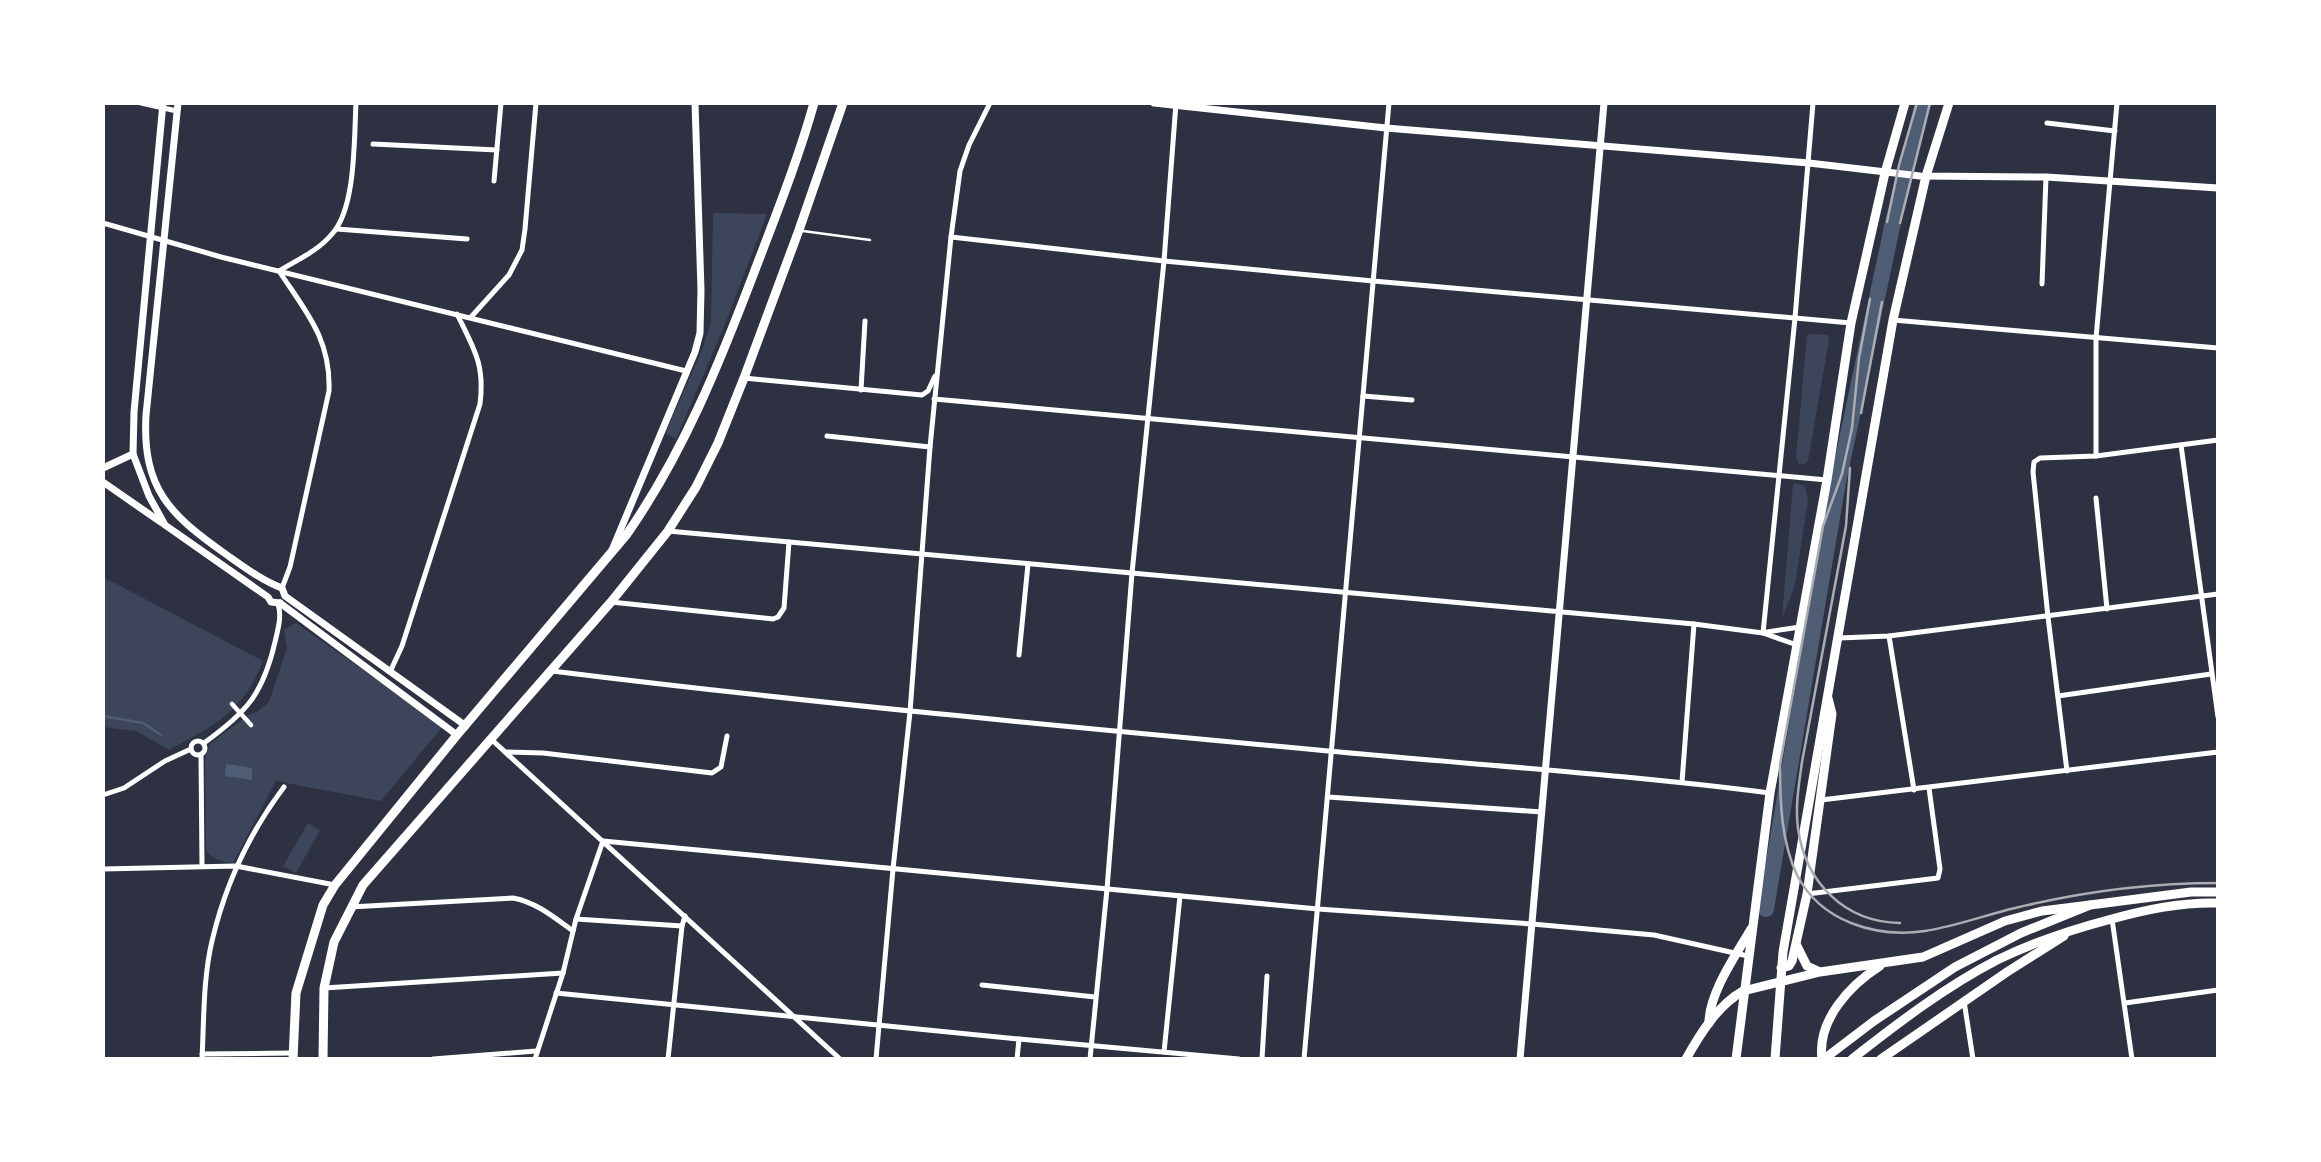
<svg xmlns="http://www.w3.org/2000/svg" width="2321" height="1162" viewBox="0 0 2321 1162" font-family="Raleway,sans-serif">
<rect width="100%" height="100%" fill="#2d3142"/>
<!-- green -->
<g fill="#3c4559">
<path d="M713,213L767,214L724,327L676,439L665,434L702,350L711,322Z"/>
<path d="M1813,334L1827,335L1829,340L1808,461L1805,464H1799L1796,457L1807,335Z"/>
<path d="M1795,483L1805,486L1808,500L1795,585L1782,618L1793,484Z"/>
<path d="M103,577L263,661C243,712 215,725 169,750L136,731L103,727Z"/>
<path d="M296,623L443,726L381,801L276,781L233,863C221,862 215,860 206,851L205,758L210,744L248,715L257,712L269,702L287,648L284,630Z"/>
<path d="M308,823L320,830L296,873L283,866Z"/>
</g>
<!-- water -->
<path fill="#4f5d75" d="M226,764L252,768V780L225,776Z"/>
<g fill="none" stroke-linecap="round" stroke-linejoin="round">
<!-- stream -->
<path stroke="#4f5d75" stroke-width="2.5" d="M103,716L143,723L161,735"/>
<!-- river -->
<path stroke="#4f5d75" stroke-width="16" d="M1766,909L1838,482L1892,227L1923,103"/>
<!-- service -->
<path stroke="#fff" stroke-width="2.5" d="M803,231L870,240"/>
<!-- pedestrian -->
<path stroke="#fff" stroke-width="4.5" d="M232,704L251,725"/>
<!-- minor -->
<g stroke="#fff" stroke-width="5">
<path d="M141,103L177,111"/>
<path d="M2047,123L2115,131"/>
<path d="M373,144L497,150"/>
<path d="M494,181L501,103"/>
<path d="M103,223L221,257L686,371"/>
<path d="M337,229L467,239"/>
<path d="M951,237L1164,261L1373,281L1851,323"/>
<path d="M2042,284L2046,177"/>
<path d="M471,317L509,275L522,250L525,229L536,103"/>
<path d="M1893,320L2218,348"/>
<path d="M744,378L922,395L928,391L935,376"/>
<path d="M861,390L865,321"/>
<path d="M1363,396L1412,400"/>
<path d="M934,399L1827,480"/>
<path d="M827,436L930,447"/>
<path d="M2181,445L2218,717"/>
<path d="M2096,456V338L2117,103"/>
<path d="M2096,498L2107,609"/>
<path d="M668,531L1694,624L1763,633L1797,645"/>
<path d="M282,588L290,567L329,391C331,339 306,312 279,271C297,260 318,251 332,234C356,208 354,139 356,103"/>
<path d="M611,602L773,619L778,617L784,608L789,542"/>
<path d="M1767,632L1800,627"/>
<path d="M1763,633L1795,318L1813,103"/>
<path d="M1889,636L1914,790"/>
<path d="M1839,638L1889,636L2218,594"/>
<path d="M1019,655L1028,564"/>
<path d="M552,671C810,703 1070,727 1329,751C1476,765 1623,774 1770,793"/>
<path d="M390,672L402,646L480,404C485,364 474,349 457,314"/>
<path d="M2058,696L2211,674"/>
<path d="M492,740L840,1059"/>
<circle cx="198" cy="748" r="7"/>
<path d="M204,743C247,712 263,694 275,642C278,629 282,616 278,604"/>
<path d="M505,752L543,753L712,773L721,767L727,736"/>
<path d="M201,754L202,866"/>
<path d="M2067,771L2048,617L2033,472L2034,462L2040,458L2096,456L2218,440"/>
<path d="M1682,782L1694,624"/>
<path d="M103,795L124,788L165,761L191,749"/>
<path d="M1328,797L1542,812"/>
<path d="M1821,800L2218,752"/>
<path d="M103,869L236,866L335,885"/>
<path d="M1807,894L1938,878L1940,869L1929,788"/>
<path d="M350,907L513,898C536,902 555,918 573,931"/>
<path d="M576,919L682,926"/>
<path d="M2112,919L2132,1059"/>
<path d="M982,985L1095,997"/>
<path d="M324,988L563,973"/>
<path d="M556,993L1019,1039L1239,1059"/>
<path d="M1964,1001L1973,1059"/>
<path d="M2125,1003L2218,990"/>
<path d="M1164,1052L1180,896"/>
<path d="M202,1054L293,1053"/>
<path d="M202,1059C204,1020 203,979 212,941C225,886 250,832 284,787"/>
<path d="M433,1059L536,1051"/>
<path d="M535,1059L563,973L576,919L603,841L1318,909L1532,924L1654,935L1748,956"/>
<path d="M668,1059L682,926L685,916"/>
<path d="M876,1059L893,869L910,712L930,447L951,237L960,171L969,145L990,103"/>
<path d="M1017,1059L1019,1039"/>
<path d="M1090,1059L1107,889L1132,573L1164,261L1176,103"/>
<path d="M1262,1059L1267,976"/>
<path d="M1304,1059L1389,103"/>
</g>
<!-- tertiary -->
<g stroke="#fff" stroke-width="7">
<path d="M163,103L134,412L133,454L149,496L165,525L268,597L271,602L280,603"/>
<path d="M178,103L146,415C142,489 170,515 227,555C244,567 263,581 282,588L285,596L466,726"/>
<path d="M1154,103L1386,128L1809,163L1920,176L2046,177L2218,188"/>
<path d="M103,468L133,454"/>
<path d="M103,482L162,523"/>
<path d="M612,550L695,352L700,333L701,290L695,103"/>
<path d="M280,603L457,735"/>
<path d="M1520,1059L1604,103"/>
</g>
<!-- primary -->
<g stroke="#fff" stroke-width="9">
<path d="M1781,968L1789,966L1792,961L1807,894L1832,714L1828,698"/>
<path d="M293,1059L296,993L323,905L335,885L457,735L627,534C684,452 720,362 755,270C776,215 798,160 814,103"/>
<path d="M323,1059L324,988L334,942L363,885L611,602L668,531L696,487L718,443L744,378L799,230L843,103"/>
<path d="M1736,1059L1770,793L1827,480L1851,323L1885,173L1905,103"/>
<path d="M1775,1059L1783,952L1893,320L1926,176L1949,103"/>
</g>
<!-- trunk -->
<g stroke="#fff" stroke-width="9">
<path d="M1797,946L1807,966L1818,971"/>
<path d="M1709,1023C1709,993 1736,955 1751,929"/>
<path d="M1686,1059C1700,1034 1718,1005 1743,991L1820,972L1923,957L2005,921L2042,911L2090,905"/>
<path d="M1822,1059C1817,1020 1850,985 1880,966"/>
<path d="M1824,1059L1874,1021L1955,967L2021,933L2090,905L2191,892H2218"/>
<path d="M1852,1059C1898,1023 1945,987 1997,960C2032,943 2070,930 2108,920C2144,910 2180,902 2218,903"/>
<path d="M1881,1059L2007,972L2064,936"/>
</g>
<!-- rail -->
<g stroke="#abadb3" stroke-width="2.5">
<path d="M1887,222L1899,165L1917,103"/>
<path d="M1900,223L1930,103"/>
<path d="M1870,299L1859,358L1852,428L1842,474L1823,526L1780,765C1780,801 1781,841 1797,875C1821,922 1876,938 1925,931C1959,926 1993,912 2028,905C2089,891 2155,883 2218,883"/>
<path d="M1861,413L1882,302"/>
<path d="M1850,468L1846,526L1802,762C1799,784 1795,806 1798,828C1805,882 1844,922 1900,923"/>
</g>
</g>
<!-- border -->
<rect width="2321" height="1162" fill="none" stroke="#ffffff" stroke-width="210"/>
</svg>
